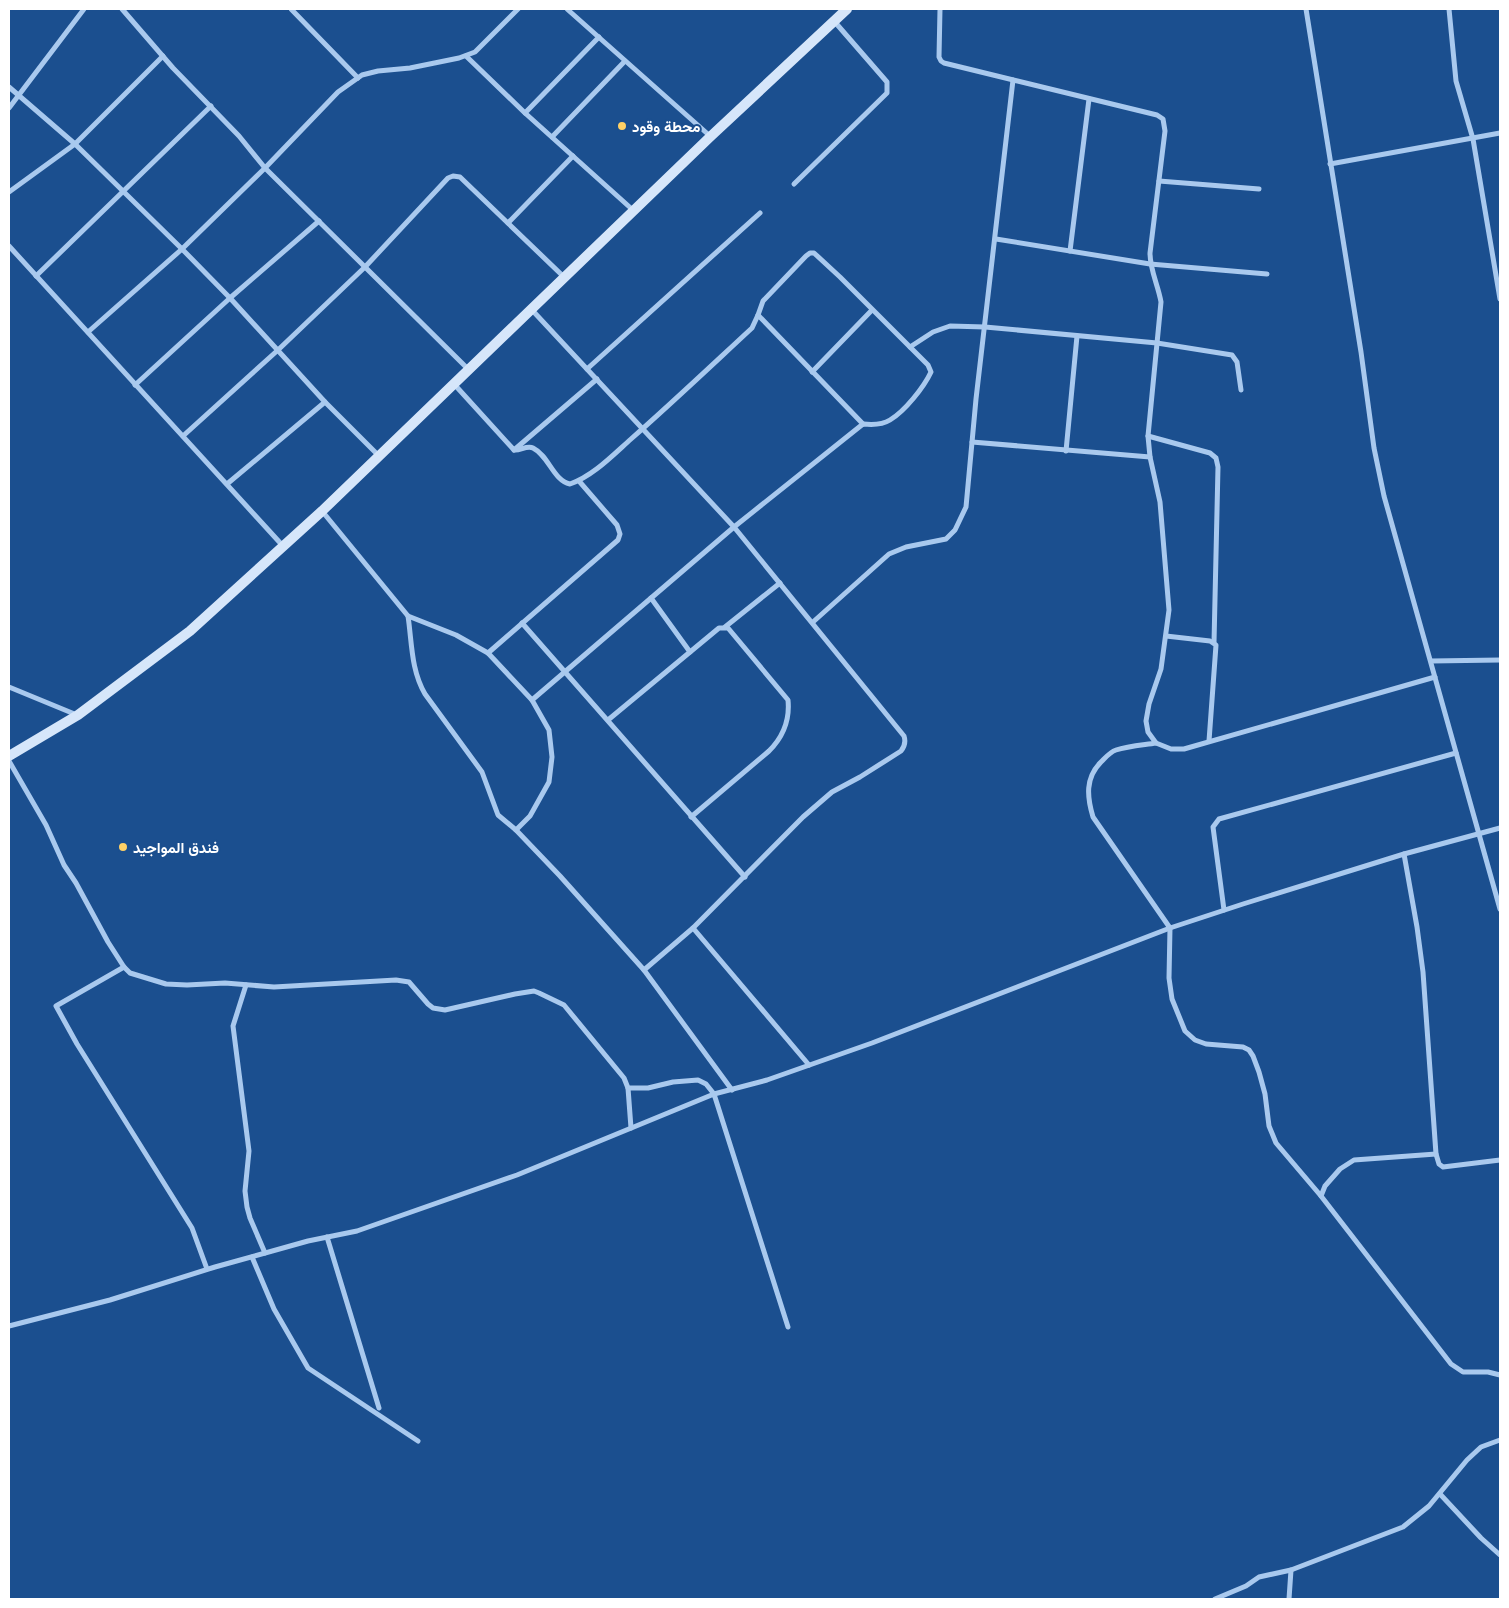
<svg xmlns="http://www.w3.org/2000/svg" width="1509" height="1608" viewBox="0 0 1509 1608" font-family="'Golos Text',Vazirmatn,sans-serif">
<rect width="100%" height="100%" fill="#1b4f8f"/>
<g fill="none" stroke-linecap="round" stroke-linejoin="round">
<!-- street -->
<g stroke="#a9c9ee" stroke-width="5">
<path d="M122,9L173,68L239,136L265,168L468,369"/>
<path d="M291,9L358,78"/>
<path d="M567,9L710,136"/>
<path d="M940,9L939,57L941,61L944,63L1157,115L1163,119L1165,131L1150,253C1150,270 1158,285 1161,302L1148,436L1150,457L1160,502L1169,610L1161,669L1149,704L1146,721L1148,732L1156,743L1171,749H1184L1435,677"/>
<path d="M1306,9L1361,352L1374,448L1384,496L1500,909"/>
<path d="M1449,9L1456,81L1473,139L1500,299"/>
<path d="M599,37L525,113L634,211"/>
<path d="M466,56L525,113"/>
<path d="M9,87L75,144L182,249L230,298L325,402L379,456"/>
<path d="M9,108L84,9"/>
<path d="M552,137L625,61"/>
<path d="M1330,164L1500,133"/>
<path d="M1159,181L1259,189"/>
<path d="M794,184L887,93V82L834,21"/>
<path d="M9,192L75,144L163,56"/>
<path d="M508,223L573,156"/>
<path d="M996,239L1150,264L1267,274"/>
<path d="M9,246L283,546"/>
<path d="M1070,251L1089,99"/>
<path d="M36,276L211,106"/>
<path d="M532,310L734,527L904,736C906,742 905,746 901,751L860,777L832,792L803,817L693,928L644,970"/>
<path d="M88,332L182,249L265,168L338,92L362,75L378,71L410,68L459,58L475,52L518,9"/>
<path d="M910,347L933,332L950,326L985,327L1157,343L1232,355L1237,362L1241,390"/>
<path d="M587,369L760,213"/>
<path d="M812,372L872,310"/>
<path d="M454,384L514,450C520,451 527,445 533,448C549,456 553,480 570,484C593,476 613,455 631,439C672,403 712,365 752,328L758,315L863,424"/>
<path d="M135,385L230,298L319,221"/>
<path d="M183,436L278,350L365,267L448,178L453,176L460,177L565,278"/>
<path d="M1148,436L1210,453L1216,458L1218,467L1214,643"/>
<path d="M972,442L1150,457"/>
<path d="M514,450L597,379"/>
<path d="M1066,451L1077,336"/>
<path d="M227,484L325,402"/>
<path d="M322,511L408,616L456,635L488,653L532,700L549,730L552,757L549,782L530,816L516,830"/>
<path d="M651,598L690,652"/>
<path d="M408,616C412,643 411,670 425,694L482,772L498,815L516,830L560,876L644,970L732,1090"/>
<path d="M813,622L889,554L906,547L946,539L955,530L966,507L976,399L1013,80"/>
<path d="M522,623L745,877"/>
<path d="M725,627L780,583"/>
<path d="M1166,636L1210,641L1216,645L1209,741"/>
<path d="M488,653L618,540L620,534L617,525L579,481"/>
<path d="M1431,661L1500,660"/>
<path d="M9,687L77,715"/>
<path d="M532,700L734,527L863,424C872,425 882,425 890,420C905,411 924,387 931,372L928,365L840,277L814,253H810L806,256L763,301L758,315"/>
<path d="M608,720L719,628H728L788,700C790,720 783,737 769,751L691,817"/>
<path d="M1156,743C1143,745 1128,746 1116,750C1110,752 1106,757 1101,762C1085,778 1087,797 1093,817L1170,928L1169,978L1172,999L1185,1031L1195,1040L1206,1044L1243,1047L1249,1050L1253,1056L1259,1072L1265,1094L1269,1126L1276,1143L1321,1196"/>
<path d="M9,761L46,825L64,865L76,883L108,942L124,967L130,973L166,984L187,985L225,983L274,987L396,980L409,982L428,1004L433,1008L445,1010L515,994L534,991L539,993L564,1005L624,1078L628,1088H648L673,1082L698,1080L706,1084L714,1094L767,1080L872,1043L1170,928L1243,904L1404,854L1500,828"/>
<path d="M1404,854L1417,927L1423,972L1436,1154L1439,1164L1443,1167L1500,1160"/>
<path d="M1224,910L1213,827L1219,819L1456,753"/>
<path d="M693,928L809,1065"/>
<path d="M124,967L56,1006L77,1044L192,1228L207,1269"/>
<path d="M246,985L233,1026L249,1151L245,1191L247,1207L250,1218L265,1253"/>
<path d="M628,1088L631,1128"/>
<path d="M1436,1154L1354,1160L1340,1169L1325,1186L1321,1196L1451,1364L1463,1372H1488L1500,1375"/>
<path d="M327,1237L379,1408"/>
<path d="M252,1257L274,1309L308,1368L418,1441"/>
<path d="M9,1326L110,1300L215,1267L308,1241L357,1231L517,1175L714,1094L788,1327"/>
<path d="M1440,1494L1481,1538L1500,1555"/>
<path d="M1215,1599L1246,1586L1259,1577L1291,1570L1403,1527L1429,1506L1467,1460L1481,1447L1500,1440"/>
<path d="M1289,1599L1291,1570"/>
</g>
<!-- secondary -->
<path stroke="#d6e6fa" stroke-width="10" d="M9,756L78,715L190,631L322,511L710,137L847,9"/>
</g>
<!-- markers -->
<g fill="#ffd166" stroke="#1b4f8f" stroke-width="2">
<circle cx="622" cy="126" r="5"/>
<circle cx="123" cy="847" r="5"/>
</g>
<g text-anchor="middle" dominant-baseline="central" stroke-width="4" stroke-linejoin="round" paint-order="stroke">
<!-- poi labels -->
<g font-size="15" font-weight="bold" fill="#fff" stroke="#1b4f8f" text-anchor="start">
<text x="632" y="126">محطة وقود</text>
<text x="133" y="847">فندق المواجيد</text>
</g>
</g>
<!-- border -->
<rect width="1509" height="1608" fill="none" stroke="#ffffff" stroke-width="20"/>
</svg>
